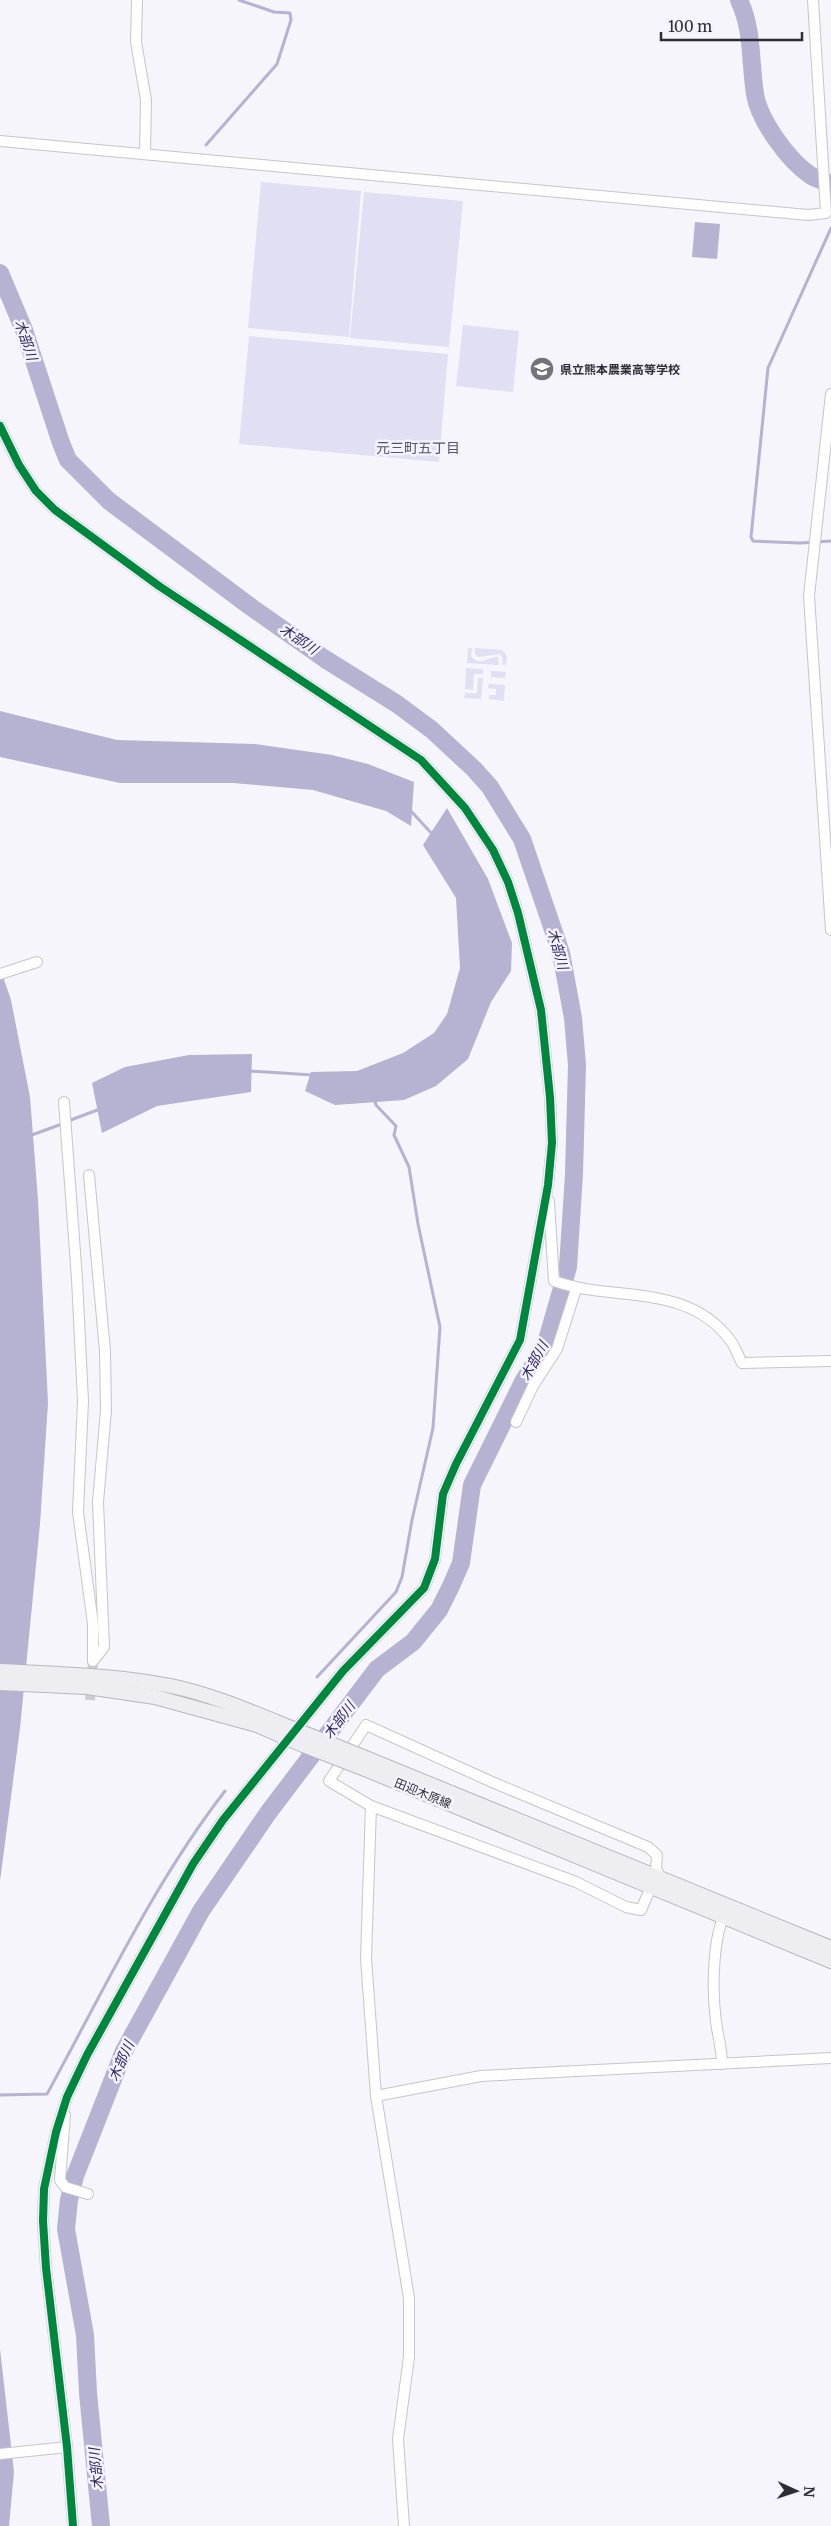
<svg xmlns="http://www.w3.org/2000/svg" width="831" height="2526" viewBox="0 0 831 2526" font-family="Merriweather,'Noto Sans JP',serif">
<rect width="100%" height="100%" fill="#f5f5fb"/>
<!-- green -->
<g fill="#e1dff3">
<path d="M261,182L361,191L349,337L248,328Z"/>
<path d="M364,192L463,201L449,347L350,338Z"/>
<path d="M463,325L519,331L513,392L456,386Z"/>
<path d="M249,336L448,354L439,462L239,444Z"/>
<path d="M468,648H472L471,656C480,667 487,657 498,657L499,665L467,663Z"/>
<path d="M475,648L502,650L507,656L506,665H503L502,657L500,654L478,657L475,654Z"/>
<path d="M466,668L483,669V674H474L473,690L465,689Z"/>
<path d="M491,671L506,672L505,678L491,677Z"/>
<path d="M478,678H483L481,699L464,698L465,693H477Z"/>
<path d="M489,684L505,685L504,701L489,699V695H496V689L488,688Z"/>
</g>
<!-- water -->
<g fill="#b5b2d2">
<path d="M695,222L720,224L717,259L692,257Z"/>
<path d="M0,711L117,740L255,744L332,755L368,764L414,782L411,826L386,811L313,790L233,783H120L0,757Z"/>
<path d="M447,808L488,879L512,943L511,971L491,1002L468,1059L436,1086L404,1100L335,1105L305,1091L311,1072L357,1071L403,1053L434,1033L447,1014L460,968L456,898L423,845Z"/>
<path d="M0,968L11,1000L30,1097L38,1200L48,1403L40,1524L20,1728L0,1881Z"/>
<path d="M252,1054L251,1092L157,1106L102,1133L92,1083L125,1067L189,1055Z"/>
<path d="M0,2349L14,2472L9,2526H0Z"/>
</g>
<g fill="none" stroke-linecap="round" stroke-linejoin="round">
<!-- stream -->
<g stroke="#b5b2d2" stroke-width="3">
<path d="M206,145L277,64L291,20L290,13L274,12L239,0"/>
<path d="M831,228L768,368L751,537L753,541L800,543L831,541"/>
<path d="M410,810L433,835"/>
<path d="M249,1071L313,1075"/>
<path d="M68,1121L100,1109"/>
<path d="M29,1136L62,1124"/>
<path d="M317,1677L396,1592L402,1577L412,1520L433,1428L440,1327L418,1224L409,1167L394,1135L396,1126L376,1105L374,1098"/>
<path d="M0,2095L47,2094C103,1992 153,1884 225,1791"/>
</g>
<!-- river -->
<g stroke="#b5b2d2" stroke-width="18">
<path d="M739,0C753,29 750,62 755,94C759,120 788,160 810,175C816,179 824,181 831,184"/>
<path d="M0,273L24,330L61,443L68,460L109,501L251,607L325,659L397,704L432,730L474,769L490,787L522,839L561,953L573,1018L577,1065L574,1174L568,1267L545,1347L524,1380L472,1485L461,1563L451,1586L439,1610L413,1642L377,1669L268,1813L201,1911L124,2051L75,2176L69,2200L66,2229L85,2335L88,2393L101,2526"/>
</g>
<!-- minor-tunnel -->
<path stroke="#cdcdd3" stroke-width="10" stroke-dasharray="10 5" stroke-linecap="butt" d="M90,1700L93,1661"/>
<!-- minor casing -->
<g stroke="#c5c5ca" stroke-width="12">
<g id="minor">
<path d="M137,0L136,42L146,100L145,153"/>
<path d="M0,141L808,215L826,213L813,0"/>
<path d="M831,394L809,596L831,930"/>
<path d="M0,426L19,465L36,491L55,510L159,586L421,760L465,808L493,850L508,882L518,913L541,1010L550,1097L552,1143L548,1185L520,1340L456,1464L443,1494L435,1559L424,1588L343,1671L223,1820L193,1864L87,2055L67,2097L56,2132L44,2189L43,2221L46,2268L67,2447L73,2526"/>
<path d="M0,974L37,962"/>
<path d="M64,1102L77,1279L83,1401L78,1512L93,1624V1661"/>
<path d="M89,1175L105,1351L106,1410L98,1502L104,1647L93,1661"/>
<path d="M549,1201L554,1281C612,1302 687,1282 730,1340C735,1346 738,1356 742,1363L831,1361"/>
<path d="M516,1422L533,1386L557,1349L576,1289"/>
<path d="M371,1806L366,1958L376,2096L409,2298V2357L398,2439L404,2526"/>
<path d="M651,1887L641,1910L626,1907L576,1882L371,1806L329,1781L366,1725L492,1782L648,1847L657,1855L656,1869L661,1878"/>
<path d="M722,2064C722,2050 718,2036 716,2022C712,1992 712,1938 726,1911"/>
<path d="M376,2096L481,2076L831,2058"/>
<path d="M65,2115L60,2180L65,2187L88,2194"/>
<path d="M0,2454L67,2447"/>
</g>
</g>
<!-- major casing -->
<g stroke="#b7b6c1" stroke-width="16">
<g id="major">
<path d="M0,1671C57,1674 115,1675 171,1686C219,1696 265,1718 311,1736"/>
<path d="M0,1683L87,1687L155,1697L257,1725L303,1745"/>
<path d="M368,1759L831,1948"/>
<path d="M365,1769L831,1961"/>
</g>
</g>
<!-- minor -->
<use href="#minor" stroke="#fefefe" stroke-width="10"/>
<!-- major -->
<use href="#major" stroke="#eeedf2" stroke-width="14"/>
<!-- major-bridge casing -->
<g stroke="#b7b6c1" stroke-width="16" stroke-linecap="butt">
<g id="major-bridge">
<path d="M311,1736L368,1759"/>
<path d="M303,1745L365,1769"/>
</g>
</g>
<!-- major-bridge -->
<use href="#major-bridge" stroke="#eeedf2" stroke-width="14"/>
<!-- cycleway casing -->
<g stroke="#f3f2fe" stroke-width="11">
<path id="cycleway" d="M0,426L19,465L36,491L55,510L159,586L421,760L465,808L493,850L508,882L518,913L541,1010L550,1097L552,1143L548,1185L520,1340L456,1464L443,1494L435,1559L424,1588L343,1671L223,1820L193,1864L87,2055L67,2097L56,2132L44,2189L43,2221L46,2268L67,2447L73,2526"/>
</g>
<!-- cycleway -->
<use href="#cycleway" stroke="#00873e" stroke-width="8"/>
</g>
<!-- icons -->
<defs>
<g id="school-disc" transform="scale(1.25)"><circle r="9.5" fill="#747379" stroke="#f3f2fe"/><path d="M0-5L7-2L0 1L-7-2ZM-4 1L0 2.5L4 1V4Q0 6-4 4Z" fill="#fff"/></g>
</defs>
<g fill-rule="evenodd">
<use href="#school-disc" x="542" y="369"/>
</g>
<g text-anchor="middle" dominant-baseline="central" stroke-width="5" stroke-linejoin="round" paint-order="stroke">
<!-- poi labels -->
<g font-size="12" font-weight="bold" fill="#2e2d33" stroke="#f3f2fe" text-anchor="start">
<text x="560" y="369">県立熊本農業高等学校</text>
</g>
<!-- street labels -->
<g font-size="12" fill="#2e2d33" stroke="#f3f2fe">
<text transform="translate(423 1793) rotate(22)">田迎木原線</text>
</g>
<!-- water labels -->
<g font-size="14" font-style="italic" fill="#30245b" stroke="#f3f2fe">
<text transform="translate(26 340) rotate(71)">木部川</text>
<text transform="translate(299 639) rotate(34)">木部川</text>
<text transform="translate(558 949) rotate(74)">木部川</text>
<text transform="translate(534 1361) rotate(-61)">木部川</text>
<text transform="translate(339 1720) rotate(-53)">木部川</text>
<text transform="translate(121 2061) rotate(-66)">木部川</text>
<text transform="translate(96 2469) rotate(-95)">木部川</text>
</g>
<!-- neighbourhood labels -->
<g font-size="14" fill="#565562" stroke="#f3f2fe">
<text x="418" y="448">元三町五丁目</text>
</g>
</g>
<!-- north arrow -->
<g transform="translate(796 2491) rotate(93)" stroke="#f3f2fe" stroke-width="4" paint-order="stroke">
<path d="M0-4L9 19L0 12L-9 19Z" fill="#2e2d33"/>
<text y="-8" font-size="14" font-weight="bold" text-anchor="middle" fill="#2e2d33">N</text>
</g>
<!-- scale -->
<path d="M661 32v8h141v-8" fill="none" stroke="#2e2d33" stroke-width="2.5"/>
<text x="668" y="32" font-size="15" fill="#2e2d33" stroke="#f3f2fe" stroke-width="4" paint-order="stroke">100 m</text>
</svg>
